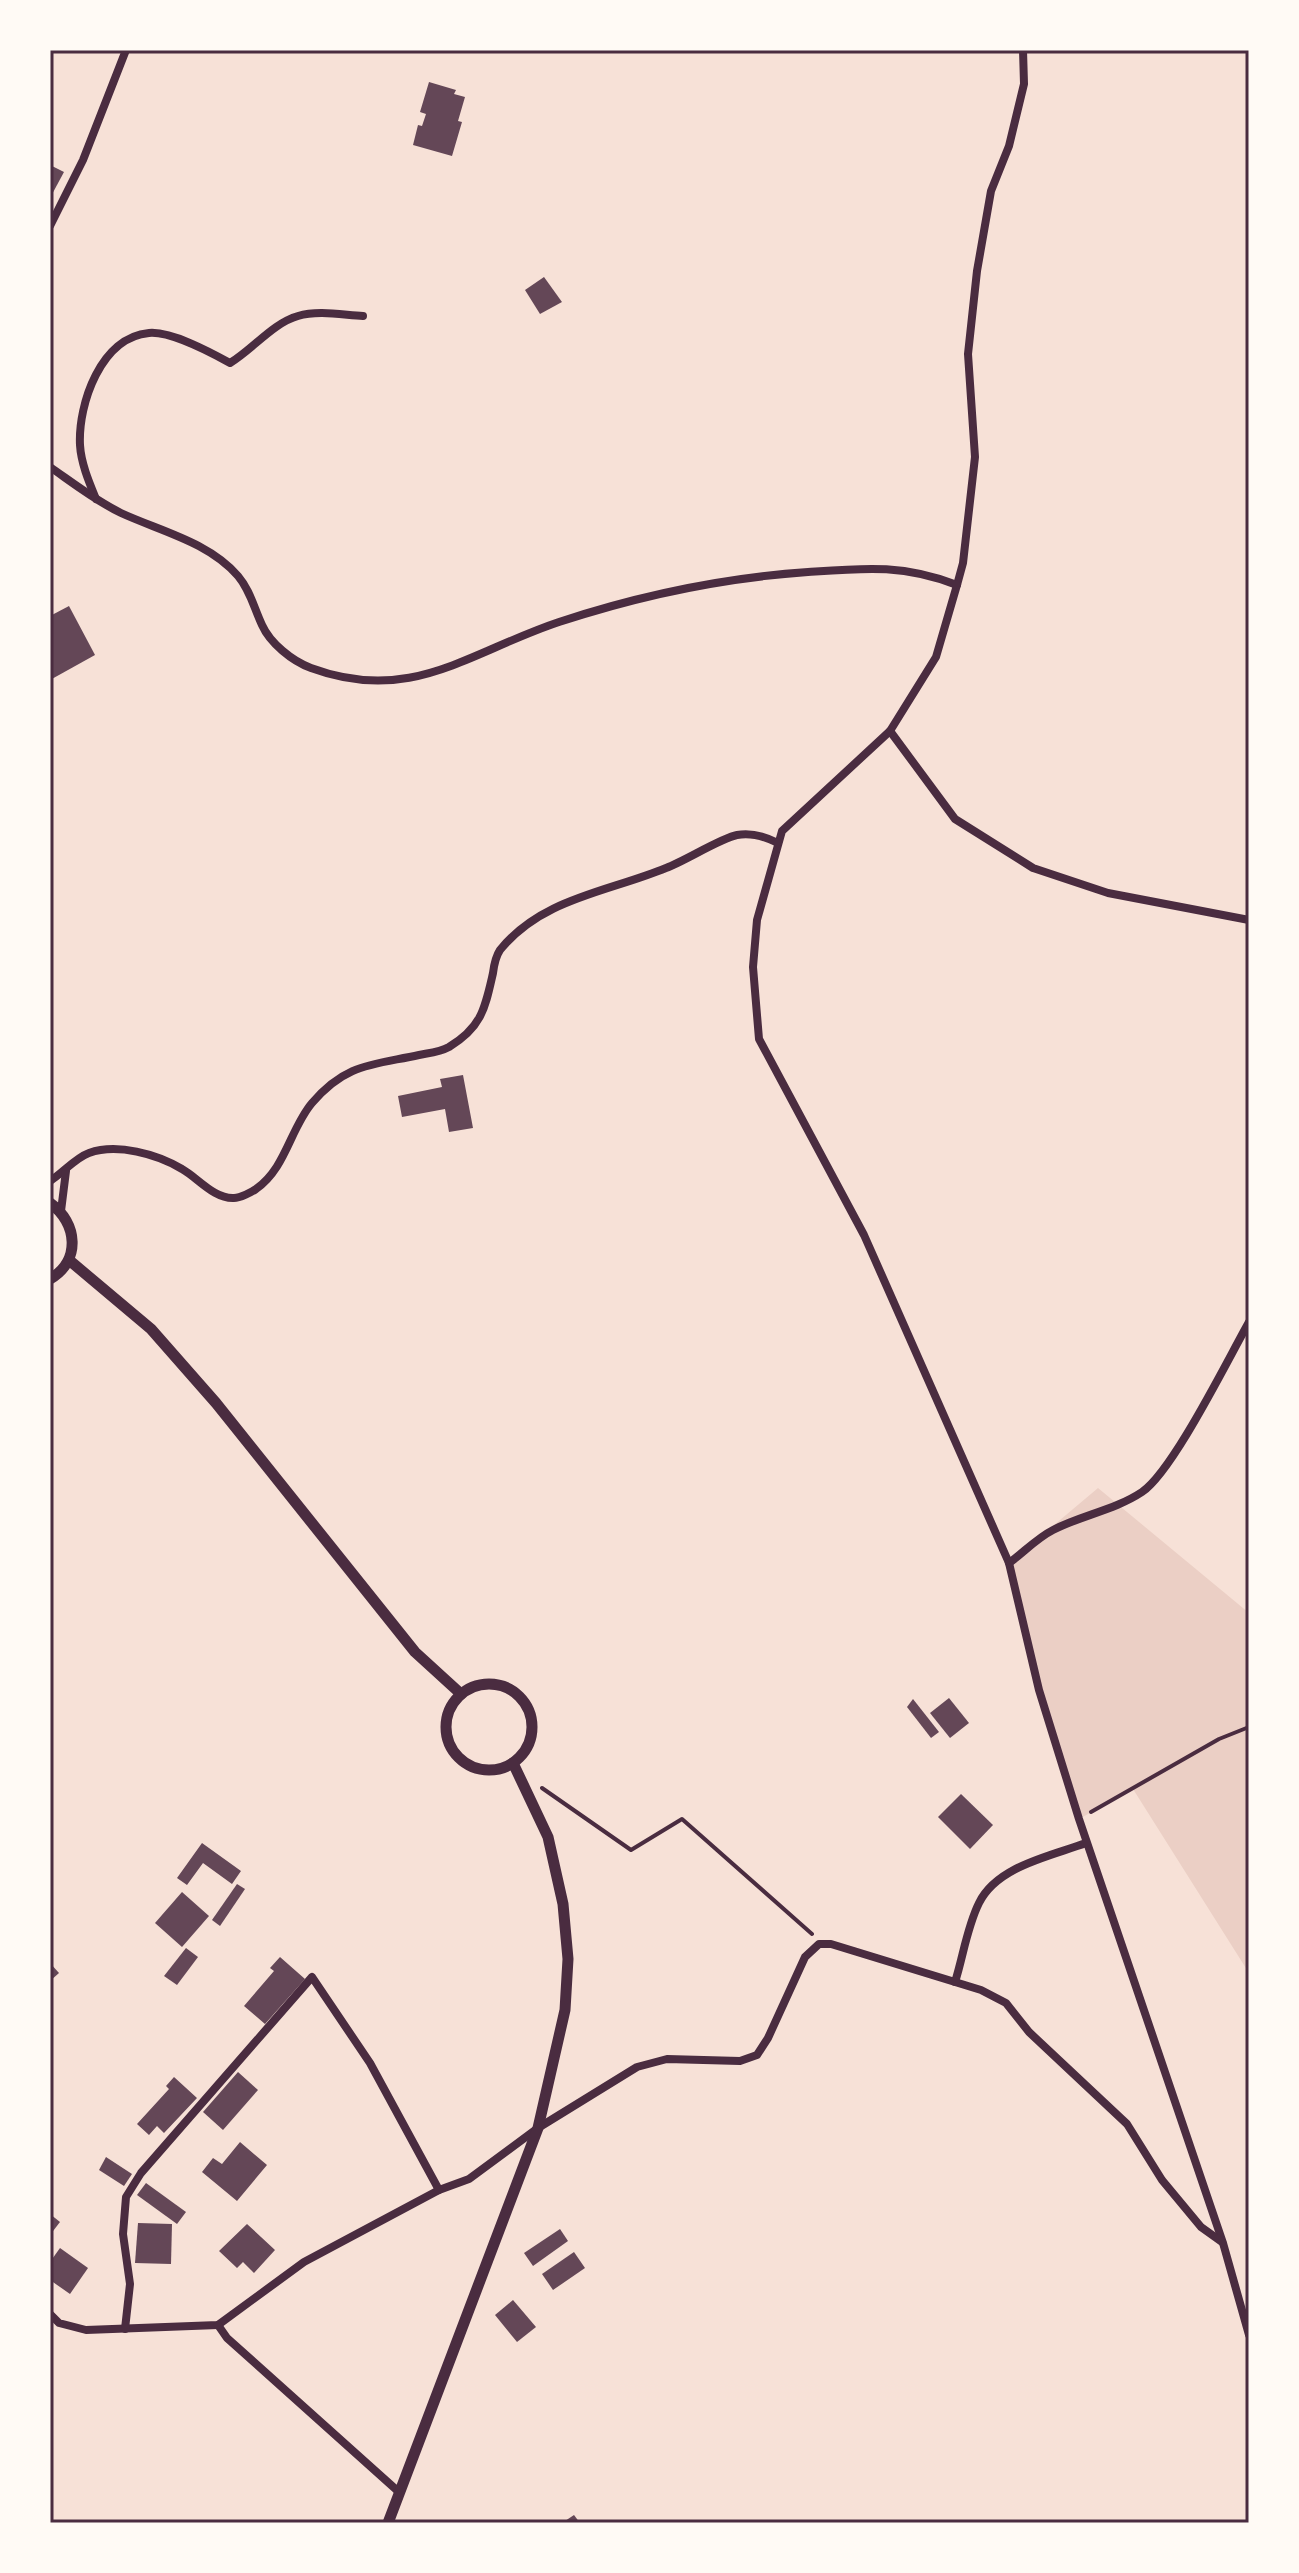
<svg xmlns="http://www.w3.org/2000/svg" width="1299" height="2573" viewBox="0 0 1299 2573" font-family="Lato,sans-serif">
<rect width="100%" height="100%" fill="#f7e1d7"/>
<!-- green -->
<path fill="#ebcfc5" d="M1098,1488L1249,1613V1973L1133,1789L1079,1819L1039,1690L1009,1563Z"/>
<!-- building -->
<g fill="#644757">
<path d="M429,82L456,90L454,94L465,97L458,121L462,122L452,156L413,145L418,125L422,126L426,114L420,112Z"/>
<path d="M50,165L64,172L50,198Z"/>
<path d="M544,277L562,302L540,314L525,290Z"/>
<path d="M69,606L95,655L50,680V616Z"/>
<path d="M463,1075L473,1128L449,1132L445,1109L402,1117L398,1096L442,1087L440,1079Z"/>
<path d="M949,1698L969,1723L950,1738L930,1713Z"/>
<path d="M913,1699L939,1732L931,1738L907,1707Z"/>
<path d="M961,1794L993,1825L970,1849L938,1817Z"/>
<path d="M202,1843L241,1871L232,1884L203,1863L187,1885L177,1878Z"/>
<path d="M237,1884L245,1889L220,1926L212,1920Z"/>
<path d="M182,1892L209,1916L182,1947L155,1923Z"/>
<path d="M186,1948L198,1957L177,1985L164,1976Z"/>
<path d="M280,1957L305,1979L265,2024L244,2006L274,1971L270,1968Z"/>
<path d="M50,1963L59,1973L50,1981Z"/>
<path d="M238,2072L258,2090L223,2130L203,2112Z"/>
<path d="M174,2077L197,2098L164,2133L157,2126L149,2135L137,2124L169,2089L166,2086Z"/>
<path d="M240,2142L267,2165L237,2201L202,2172L213,2158L222,2164Z"/>
<path d="M106,2157L132,2174L124,2186L99,2170Z"/>
<path d="M146,2183L186,2212L177,2224L137,2195Z"/>
<path d="M50,2214L60,2222L50,2235Z"/>
<path d="M138,2223L172,2224L171,2264L135,2263Z"/>
<path d="M247,2224L275,2250L254,2273L243,2262L237,2268L219,2251Z"/>
<path d="M560,2229L568,2241L533,2266L524,2253Z"/>
<path d="M60,2248L88,2268L70,2294L50,2280V2262Z"/>
<path d="M574,2252L585,2268L553,2290L542,2274Z"/>
<path d="M513,2300L536,2327L517,2342L495,2315Z"/>
<path d="M574,2515L580,2523H562Z"/>
</g>
<g fill="none" stroke-linecap="round" stroke-linejoin="round">
<!-- path -->
<g stroke="#4a2c40" stroke-width="4">
<path d="M542,1788L631,1850L682,1819L812,1934"/>
<path d="M1091,1812L1219,1739L1249,1727"/>
</g>
<!-- minor -->
<g stroke="#4a2c40" stroke-width="8">
<path d="M1023,50L1024,84L1009,146L991,191L977,271L968,354L975,457L963,563L957,585L936,657L890,731L782,831L757,920L753,967L759,1039L864,1235L1009,1563L1039,1690L1079,1819L1223,2243L1249,2335"/>
<path d="M50,226L83,160L126,50"/>
<path d="M50,467C73,483 96,501 121,513C160,531 209,542 238,576C250,590 254,608 262,625C270,643 292,661 311,668C411,705 469,652 559,622C641,595 722,578 808,572C864,568 903,564 957,585"/>
<path d="M96,499C89,482 81,463 80,445C78,404 101,337 149,333C171,331 210,352 230,363C253,349 273,323 298,316C318,310 343,315 363,316"/>
<path d="M890,731L955,819L1033,868L1108,893L1249,920"/>
<path d="M50,1181C63,1173 75,1158 89,1153C117,1143 157,1154 182,1169C198,1178 214,1199 234,1198C240,1198 252,1192 256,1189C286,1168 290,1129 312,1103C346,1063 373,1065 419,1055C429,1053 440,1052 449,1047C482,1027 485,1008 493,973C494,965 496,956 500,950C542,898 608,892 666,868C685,861 721,838 737,835C752,832 766,837 778,843"/>
<path d="M61,1211L66,1171"/>
<path d="M1009,1563C1023,1553 1037,1538 1053,1530C1082,1515 1115,1510 1142,1492C1173,1471 1228,1359 1249,1322"/>
<path d="M955,1982L981,1990L1006,2003L1029,2032L1127,2124L1162,2180L1201,2227L1222,2242"/>
<path d="M50,2314L59,2323L86,2330L218,2325L304,2262L439,2190L469,2179L538,2128L637,2067L667,2059L740,2061L757,2055L768,2038L805,1957L819,1944H831L955,1982C963,1957 967,1927 979,1903C997,1866 1051,1856 1086,1843"/>
<path d="M218,2325L227,2338L400,2493"/>
<path d="M125,2329L130,2284L123,2234L126,2197L141,2173L312,1977L370,2063L439,2190"/>
</g>
<!-- tertiary -->
<g stroke="#4a2c40" stroke-width="11">
<path d="M50,1203C78,1223 81,1261 50,1279"/>
<path d="M69,1260L151,1329L216,1403L415,1652L461,1694"/>
<circle cx="489" cy="1727" r="43"/>
<path d="M388,2523L538,2128L565,2010L568,1959L563,1904L548,1837L513,1763"/>
</g>
</g>
<!-- border -->
<rect width="1299" height="2573" fill="none" stroke="#fffaf5" stroke-width="104"/>
<rect x="52" y="52" width="1195" height="2469" fill="none" stroke="#4a2c40" stroke-width="3"/>
</svg>
